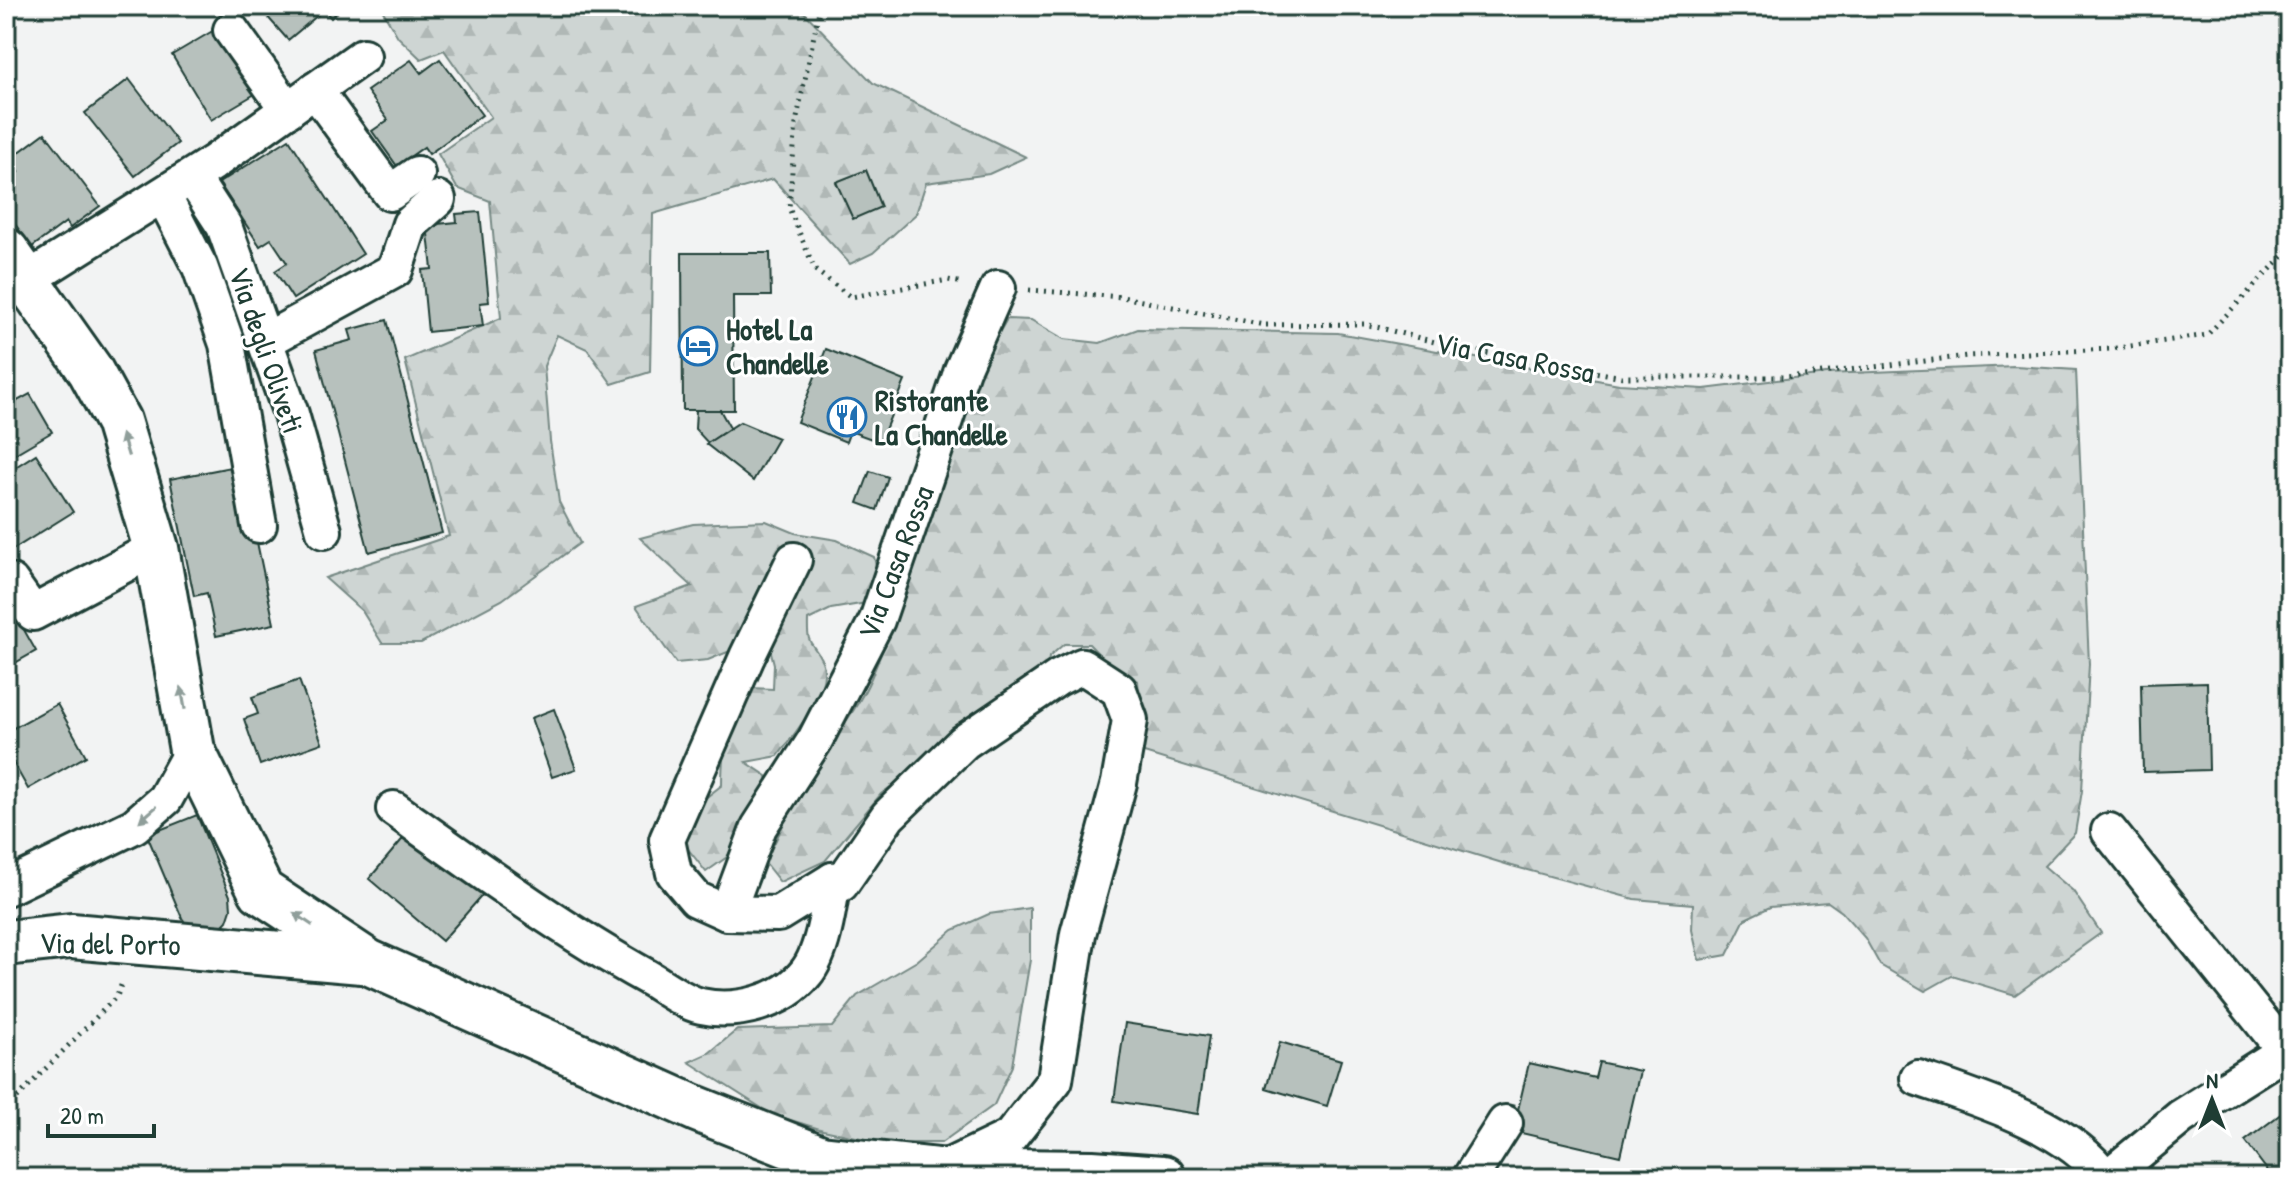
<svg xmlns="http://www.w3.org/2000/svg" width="2296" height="1184" viewBox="0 0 2296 1184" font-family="'Patrick Hand',sans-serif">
<defs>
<pattern id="forest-firs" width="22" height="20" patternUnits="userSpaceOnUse" patternTransform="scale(2)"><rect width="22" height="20" fill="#ced5d3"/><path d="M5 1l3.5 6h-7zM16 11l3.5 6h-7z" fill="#b0b8b6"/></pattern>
</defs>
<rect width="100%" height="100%" fill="#f2f3f3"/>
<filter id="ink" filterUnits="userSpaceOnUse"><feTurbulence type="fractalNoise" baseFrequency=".0125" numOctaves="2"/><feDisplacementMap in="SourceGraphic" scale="16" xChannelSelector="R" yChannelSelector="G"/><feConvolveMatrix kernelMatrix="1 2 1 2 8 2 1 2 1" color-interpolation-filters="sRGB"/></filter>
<g filter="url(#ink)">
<!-- forest -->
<g fill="url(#forest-firs)" stroke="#768984" stroke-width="2">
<path d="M380,6H798L873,83L1026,157L989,174L926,183L916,214L873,253L850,264L773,179L653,214L650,372L612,384L587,349L557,335L544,366L550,441L559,502L580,543L502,600L421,643H382L362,611L325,578L449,536L405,360L501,318L490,201L457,188L438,154L491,117L444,50L421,59L398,37Z"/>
<path d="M1007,319L1031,320L1064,339L1100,343L1138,329L1338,333L1619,384L1704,389L1826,374L2015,366L2076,370L2089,664L2082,791L2075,833L2044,866L2073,891L2101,933L2015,995L1952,976L1925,991L1880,965L1865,938L1842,912L1828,902L1770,907L1745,919L1727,955L1699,960L1692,930L1693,904L1634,899L1512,866L1144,753L1138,681L1119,675L1089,644H1064L1049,657L1047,671L881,794L825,861L780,882L764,862C779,838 788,811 802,786C823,749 854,717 871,678C922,561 942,429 1007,319Z"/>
<path d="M766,521L795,533L837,540L874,557L878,575L866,603L831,609L808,620C807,649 812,639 822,661C834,688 793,735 778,756L746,762L767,776L769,788L727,857L706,872L681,840L699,803L722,785C722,741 727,724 752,688L773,689L774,664L767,636L708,660L676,663L636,606L692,586L640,538L693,524Z"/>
<path d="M1030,908V960L1012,1066L994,1105L941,1143H884L823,1130L771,1114L689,1062L709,1053L737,1030L832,1027L857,996L917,961L953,930L989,914Z"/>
</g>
<!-- building -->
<g fill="#b7c1bd" stroke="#1f3d34" stroke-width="2">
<path d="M258,6H344L331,18L324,10L288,40Z"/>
<path d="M221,26L260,91L211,120L172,55Z"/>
<path d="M440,59L482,115L429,154L424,147L397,166L372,131L388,120L367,91L411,60L421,73Z"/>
<path d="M129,79L178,143L135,176L85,113Z"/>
<path d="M45,133L100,206L70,228L66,222L32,247L6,212V182L19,172L10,159Z"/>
<path d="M289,139L363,254L293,299L275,271L287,263L271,239L260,246L219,183Z"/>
<path d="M866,170L881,207L853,219L836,182Z"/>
<path d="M480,212L489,302L480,303L483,326L428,332L422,270L432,269L427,225L457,222L456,214Z"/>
<path d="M682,253H770L771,296H733L734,410H683Z"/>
<path d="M387,320L442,533L369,552L316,350L352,340L349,330Z"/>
<path d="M826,349L905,381L880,442L850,431L846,442L797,422Z"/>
<path d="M30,394L52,432L6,459V407Z"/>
<path d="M696,410H720L730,428L708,443L695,429Z"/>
<path d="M740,422L778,438L753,481L706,444Z"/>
<path d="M36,454L73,512L9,552L6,547V473Z"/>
<path d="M241,465L274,624L216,636L207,593L194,596L170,479Z"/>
<path d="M870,471L888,477L877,510L858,503Z"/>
<path d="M6,598L36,651L6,668Z"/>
<path d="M299,680L322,743L260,765L244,719L258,714L252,697Z"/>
<path d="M2207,682L2209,770L2143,772L2141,684Z"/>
<path d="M57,704L86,756L28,789L6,750V732Z"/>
<path d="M554,709L576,769L552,777L531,718Z"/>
<path d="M197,815L230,896L231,909L227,921L219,929L192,932L182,918L147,835Z"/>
<path d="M411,829L485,892L442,941L369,879Z"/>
<path d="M1125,1023L1209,1036L1198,1114L1114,1101Z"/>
<path d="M1280,1042L1341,1060L1327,1106L1266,1088Z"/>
<path d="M1599,1062L1640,1071L1620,1156L1513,1131L1529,1063L1595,1078Z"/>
<path d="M2290,1107V1178H2273L2245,1141Z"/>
</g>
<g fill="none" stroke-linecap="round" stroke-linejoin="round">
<!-- minor casing -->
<g stroke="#1f3d34" stroke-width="40">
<g id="minor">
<path d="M231,30L288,110"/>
<path d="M315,90L390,193L417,174"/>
<path d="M192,177L224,226L291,414L324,531"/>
<path d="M163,195L200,267L227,344L259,525"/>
<path d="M6,293L213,163L363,56"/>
<path d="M265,341L395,270L410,224L438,199"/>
<path d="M11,582L33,613L156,548"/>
<path d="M394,809C477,868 559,928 647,977C663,986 683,1002 701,1006C736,1014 783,1002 806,973C823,953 829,906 833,880"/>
<path d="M2109,831L2286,1052"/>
<path d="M6,888L134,826L165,799L192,750"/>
<path d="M727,913L696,899L674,873L667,840L747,657L794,560"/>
<path d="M1918,1078C1976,1098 2070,1126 2105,1178"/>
<path d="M943,1169L1010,1137L1055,1080L1078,934L1119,783L1130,720L1119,690L1082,666L1058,678L964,742L888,816L841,884L833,880L778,914L727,913L759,827L815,740L877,620L962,370L998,288"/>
<path d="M1470,1178L1505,1123"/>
<path d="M2107,1178L2181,1117L2290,1048"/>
</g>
</g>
<!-- major casing -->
<g stroke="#1f3d34" stroke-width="50">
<g id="major">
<path d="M6,251L90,370L118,421L156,548L192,750L261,891L368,962L697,1109L821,1158L939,1171L1092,1173L1163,1178"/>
<path d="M6,943L71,936L362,961"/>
</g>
</g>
<!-- path -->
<g stroke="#1f3d34" stroke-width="5" stroke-dasharray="2 6" stroke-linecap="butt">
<path d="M820,6L796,123L789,208L815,270L851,297L948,280L963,283"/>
<path d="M1029,290L1122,297L1264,325L1365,324L1462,349L1623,377H1787L1968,356L2110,349L2207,335L2290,249"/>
<path d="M6,1109L117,996L123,980"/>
</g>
<!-- minor -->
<use href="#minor" stroke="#fff" stroke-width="34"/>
<!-- major -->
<use href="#major" stroke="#fff" stroke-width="44"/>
</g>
<!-- one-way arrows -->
<defs><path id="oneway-solid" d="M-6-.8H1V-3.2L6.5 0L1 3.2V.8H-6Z" transform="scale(2)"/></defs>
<g fill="#8f9e9a">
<use href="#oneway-solid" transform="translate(125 445) rotate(-107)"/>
<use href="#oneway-solid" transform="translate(183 698) rotate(-100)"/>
<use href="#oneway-solid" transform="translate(148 814) rotate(139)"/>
<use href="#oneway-solid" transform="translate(303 919) rotate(-146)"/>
</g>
</g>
<!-- icons -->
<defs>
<g id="hotel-ring" transform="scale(2)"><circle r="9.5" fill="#fff" stroke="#1f6fb2" stroke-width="1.5"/><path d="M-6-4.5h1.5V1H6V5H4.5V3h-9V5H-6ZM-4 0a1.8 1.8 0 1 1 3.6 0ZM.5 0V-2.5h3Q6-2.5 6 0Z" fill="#1f6fb2"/></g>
<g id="restaurant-ring" transform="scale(2)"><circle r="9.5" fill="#fff" stroke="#1f6fb2" stroke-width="1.5"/><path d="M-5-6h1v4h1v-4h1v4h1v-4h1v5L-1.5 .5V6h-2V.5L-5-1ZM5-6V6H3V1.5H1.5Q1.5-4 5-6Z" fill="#1f6fb2"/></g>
</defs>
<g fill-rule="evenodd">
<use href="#hotel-ring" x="698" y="346"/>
<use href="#restaurant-ring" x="847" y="417"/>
</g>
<g text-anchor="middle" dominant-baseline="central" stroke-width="6" stroke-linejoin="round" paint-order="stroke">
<!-- poi labels -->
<g font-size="30" font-weight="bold" fill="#1f3d34" stroke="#fff" text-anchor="start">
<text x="726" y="329">Hotel La<tspan x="726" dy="34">Chandelle</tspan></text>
<text x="875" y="400">Ristorante<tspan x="875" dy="34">La Chandelle</tspan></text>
</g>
<!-- street labels -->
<g font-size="30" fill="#1f3d34" stroke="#fff">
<text transform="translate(267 350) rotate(71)">Via degli Oliveti</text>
<text transform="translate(1515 357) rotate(11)">Via Casa Rossa</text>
<text transform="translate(895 562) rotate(-69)">Via Casa Rossa</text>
<text transform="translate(110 943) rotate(1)">Via del Porto</text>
</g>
</g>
<!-- margin -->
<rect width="2296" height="1184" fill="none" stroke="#fff" stroke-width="32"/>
<rect x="16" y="16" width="2264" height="1152" fill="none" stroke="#1f3d34" stroke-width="3" filter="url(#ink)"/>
<!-- north arrow -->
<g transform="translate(2212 1100)" stroke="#ffffff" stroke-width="6" paint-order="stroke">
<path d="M0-6L14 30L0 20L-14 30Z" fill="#1f3d34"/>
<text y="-12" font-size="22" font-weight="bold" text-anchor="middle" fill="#1f3d34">N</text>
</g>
<!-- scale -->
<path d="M48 1124v12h106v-12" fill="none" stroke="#1f3d34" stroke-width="4"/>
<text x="60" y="1124" font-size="24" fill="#1f3d34" stroke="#ffffff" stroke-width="6" paint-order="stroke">20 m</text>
</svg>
